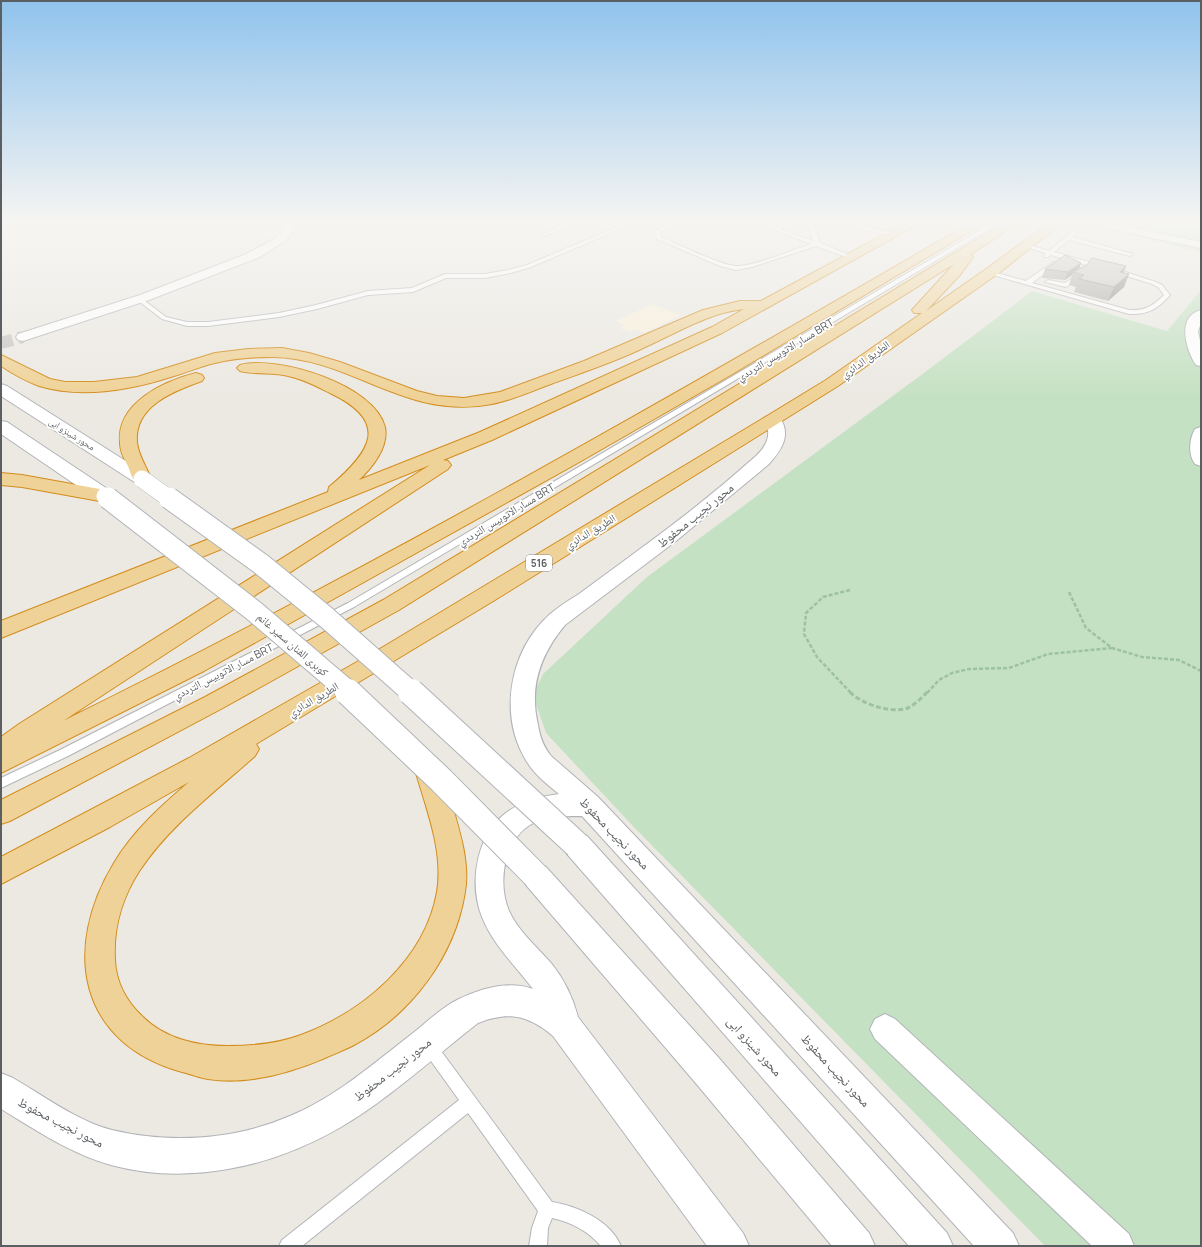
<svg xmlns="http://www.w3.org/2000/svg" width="1202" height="1247" viewBox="0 0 1202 1247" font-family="Manrope,'Noto Naskh Arabic',sans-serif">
<rect width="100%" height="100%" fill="#ece9e3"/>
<!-- commercial -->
<path fill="#f9f0db" d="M652,304L681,315L644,333L635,329L630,332L620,328L625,325L616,321Z"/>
<!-- green -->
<g fill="#c5e1c3">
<path d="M1151,222H1201V252L1138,237L1156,224Z"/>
<path d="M1201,290V1246H1045L630,823L546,733L533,695L543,674L647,577L928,370L1032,291L1167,331Z"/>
</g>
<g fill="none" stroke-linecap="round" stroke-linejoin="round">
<!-- street-tunnel -->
<path stroke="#c8c6c3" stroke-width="12" stroke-dasharray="12 6" stroke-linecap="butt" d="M1,343L23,337"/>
<!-- lane casing -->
<g stroke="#b1b4b7" stroke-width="2">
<g id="lane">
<path d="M570,222H578L545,236L540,235Z"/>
<path d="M629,222H637L531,267L511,273L485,278H446L413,292L368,295L317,309L279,317L208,326H187L162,319L136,299L141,298L166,317L187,322H208L279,313L316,305L368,291L412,288L445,274H485L508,270L527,265Z"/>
<path d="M675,222H683L660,232L661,237C678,244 721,266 737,266C755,266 792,250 811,244L754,222H762L776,227L791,222H799L781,229L813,241L809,227L803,222H809L814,226L820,243L854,257L849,258L816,246L752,267L736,270L720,266L657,239L654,234L656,230Z"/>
<path d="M844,222H852L896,234L893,236L865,230Z"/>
<path d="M866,222H874L889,228L884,229Z"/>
<path d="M994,222H1001L354,607L68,756L1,788V778L60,750L348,603Z"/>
<path d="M1078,227L1081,229L1072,237L1133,254L1130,256L1069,240L1054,252L1103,266L1104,267L1101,269L1051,255L1048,257H1044L1043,256L1046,253L1023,246L1026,244L1049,251Z"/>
<path d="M1053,262L1058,263L1032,283L1129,310C1145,311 1153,306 1164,295L1158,287L1152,284L1114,272L1113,271L1116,269L1156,282L1162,285L1170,295C1158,309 1147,315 1129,314L986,273L989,271L1026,281Z"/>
<path d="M1077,275L1082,276L1066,287L1045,282L1048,280L1065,283Z"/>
<path d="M428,1038L433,1040L552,1202C577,1206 610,1220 621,1246H601C588,1231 571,1222 552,1218L548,1228L547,1246H529L532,1228L538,1211L468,1113L302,1246H279L282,1240L459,1100L423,1050L421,1045L423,1040Z"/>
</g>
</g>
<!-- street casing -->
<g stroke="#b1b4b7" stroke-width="2">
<g id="street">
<path d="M285,222H295L293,231L286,240L260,257L149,300L23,341L18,340L16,337L18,334L140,295L244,255L276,238L282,231Z"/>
<path d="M1086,222H1106L1201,242V248L1091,225Z"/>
<path d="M1201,310V323L1198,331L1201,346V366L1196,365C1186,350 1176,316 1201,310Z"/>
<path d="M1201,427V466L1195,464C1188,455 1189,439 1195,429Z"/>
<path d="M885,1014L895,1019L1129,1234L1134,1246H1092L875,1039L870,1029L875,1019Z"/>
</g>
</g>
<!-- secondary casing -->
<g stroke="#b0b3b7" stroke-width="2">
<g id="secondary">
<path d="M1,384L7,386L148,475L151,479L148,483L142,485L136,483L1,396Z"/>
<path d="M773,415L779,416C792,435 782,449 769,464L676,541L565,625C540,655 529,687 538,725C540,737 543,746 551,756L598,797L1013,1233L1019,1246H974L582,816C569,816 553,816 540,820C505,832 496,880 509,911C518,931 537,947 551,963C564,979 573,998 578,1017L743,1233L749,1246H707L553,1036C528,1015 509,1011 478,1023C433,1058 390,1098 341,1127C273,1167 188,1186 111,1165C71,1154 36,1130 1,1109V1073L13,1078C44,1096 77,1121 112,1130C171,1144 234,1140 290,1116C336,1097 374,1063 413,1033C427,1022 441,1008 457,1000C479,989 508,980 533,989C515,965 493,945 482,917C468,882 477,831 510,810C524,801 542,796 559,794C548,785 535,775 527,762C498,716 509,652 549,615C558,607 569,600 579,594C599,579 620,564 640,549C680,520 719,489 756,456C767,445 772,435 765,420L767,416Z"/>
<path d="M1,421L7,422L112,492L114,496L112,500L105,502L98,500L1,434Z"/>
<path d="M577,833L587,836L947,1233L953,1246H909L567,854L563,845L567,836Z"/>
<path d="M536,863L546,867L718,1057L869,1233L875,1246H832L694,1081L526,885L522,876L526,867Z"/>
</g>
</g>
<!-- highway casing -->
<g stroke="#d38c1c" stroke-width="2">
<g id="highway">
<path d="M907,222H922L722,333L492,440L443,460L448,461L451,465L448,469L63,721C373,568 673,396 972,222H986L729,376L576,464L204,671L1,773V737L19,724L430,465L1,638V621L328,492L329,487C371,452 391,422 330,393C316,386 303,379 288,376C272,372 255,375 240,371L237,368L240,365C277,355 375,385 385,427C389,447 372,468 359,480L480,432L712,327L744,309C707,313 673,335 639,350C611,363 581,373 551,384C532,391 513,400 492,404C406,421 352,358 273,357C254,357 234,358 215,363C201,366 188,372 174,376C131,390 83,399 39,386C26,381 13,374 1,366V355L50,379L65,382H94L137,377L215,353L248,349L282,348L309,353L340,362L417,391L437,396L464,398L500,392L584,361L703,310L740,301H761Z"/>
<path d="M1006,222H1020L971,254L973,257L960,275L926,311L989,267L1050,222H1063L999,273L838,386L495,600L256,744L259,749L255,756C216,791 170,825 140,870C123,896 113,927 115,960C116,983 127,1002 143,1017C165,1039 198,1046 227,1046C252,1046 277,1044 301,1035C363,1012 425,960 437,892C444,850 425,806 414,766L418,759L427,756L436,759C443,773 447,790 452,805C460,832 470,864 465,892C455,956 411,1015 354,1045C344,1050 334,1054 325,1058C290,1073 247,1085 208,1079C200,1078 191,1074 182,1072C78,1043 62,949 114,863C133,831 161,806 189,782L110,827L1,884V857L189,758L383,647L767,416L826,380L922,313H914L912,310L954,264L399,610L221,709L10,821L1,824V800L205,697L383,600Z"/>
<path d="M196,373L202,375L204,378L202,381C174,391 134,406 137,442C138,455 147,467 151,479L148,483L142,485L136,483C132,478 130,472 128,466C124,459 120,451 120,443C116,403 164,381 196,373Z"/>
<path d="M1,473L22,475L105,490L112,492L114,496L112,500L105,502L22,487L1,485Z"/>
</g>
</g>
<!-- path-far1 -->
<g stroke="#9dc1a4" stroke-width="2.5" stroke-dasharray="4 2" stroke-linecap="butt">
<path d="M850,590L823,597L806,613L804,634L817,657L851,693"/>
<path d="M1069,592L1086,628L1112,648L1142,657L1179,660L1201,671"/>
<path d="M927,693L939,680L952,673L969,669L1009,668L1048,654L1112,648"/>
</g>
<!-- path -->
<path stroke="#9dc1a4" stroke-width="3" stroke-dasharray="5 2.5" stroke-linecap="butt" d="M850,692C861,704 892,714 908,708C914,705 923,697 927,692"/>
<!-- lane -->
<use href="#lane" fill="#fff" fill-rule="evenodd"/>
<!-- street -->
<use href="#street" fill="#fff" fill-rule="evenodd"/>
<!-- secondary -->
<use href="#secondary" fill="#fff" fill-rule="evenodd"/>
<!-- highway -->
<use href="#highway" fill="#efd297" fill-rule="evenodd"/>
<!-- secondary-bridge-far2 casing -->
<g stroke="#b0b3b7" stroke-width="18" stroke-linecap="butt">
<g id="secondary-bridge-far2">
<path d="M142,479L170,499"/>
<path d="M105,496L109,499"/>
</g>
</g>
<!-- secondary-bridge-far1 casing -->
<g stroke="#b0b3b7" stroke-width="23" stroke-linecap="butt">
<g id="secondary-bridge-far1">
<path d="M108,498L254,611L350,693"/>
<path d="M169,498L261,564L327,618L412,693"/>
</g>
</g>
<!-- secondary-bridge casing -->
<g stroke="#b0b3b7" stroke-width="28" stroke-linecap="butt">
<g id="secondary-bridge">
<path d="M348,692L441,780L536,876"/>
<path d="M411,692L577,845"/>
</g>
</g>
<!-- secondary-bridge-far2 -->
<use href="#secondary-bridge-far2" stroke="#fff" stroke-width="17"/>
<!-- secondary-bridge-far1 -->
<use href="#secondary-bridge-far1" stroke="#fff" stroke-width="21"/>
<!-- secondary-bridge -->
<use href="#secondary-bridge" stroke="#fff" stroke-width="26"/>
</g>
<!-- wall -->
<g fill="#aca9a5">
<path d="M765,222H783L775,225Z"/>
<path d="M1081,263L1079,269L1124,273L1129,274L1124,287L1108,301L1074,292L1076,287L1069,285L1072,275L1065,280L1042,278L1045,269Z"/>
</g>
<!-- shaded-wall -->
<g fill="#8c8986">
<path d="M775,222H783L775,225Z"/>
<path d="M1081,263L1078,271L1073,272L1072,275L1065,280L1068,272Z"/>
<path d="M1126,266L1121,279L1120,272Z"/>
<path d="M1129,274L1124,287L1108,301L1114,287Z"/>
</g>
<!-- building -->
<g fill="#c8c4c0" stroke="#8c8986">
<path d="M1065,255L1081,263L1068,272L1045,269Z"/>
<path d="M1092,258L1126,266L1120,272L1129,274L1114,287L1079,279L1084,275L1073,272L1087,265Z"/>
</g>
<!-- sky -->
<linearGradient id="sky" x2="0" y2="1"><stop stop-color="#90c3ed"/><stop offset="0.56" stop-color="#f6f5f2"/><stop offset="1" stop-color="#f6f5f2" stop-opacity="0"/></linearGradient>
<rect width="1202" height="397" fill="url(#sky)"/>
<g text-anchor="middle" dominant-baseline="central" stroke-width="3.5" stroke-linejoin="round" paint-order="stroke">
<!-- far-street labels -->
<g font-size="9" fill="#5b5f62" stroke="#fff">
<text transform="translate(72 434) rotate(32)">محور شينزو ابى</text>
</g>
<!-- shield labels -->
<rect fill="#fff" stroke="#8c8f91" stroke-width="1" x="526" y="555" width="26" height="16" rx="3"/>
<g font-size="10" font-weight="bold" fill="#5b5f62">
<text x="539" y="563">516</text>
</g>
<!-- street labels -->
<g font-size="11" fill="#5b5f62" stroke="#fff">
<text transform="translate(785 349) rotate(-31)">مسار الاتوبيس الترددي BRT</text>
<text transform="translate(865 359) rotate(-35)">الطريق الدائري</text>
<text transform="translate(506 514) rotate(-31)">مسار الاتوبيس الترددي BRT</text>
<text transform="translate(590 531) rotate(-31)">الطريق الدائري</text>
<text transform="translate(293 644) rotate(41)">كوبرى الفنان سمير غانم</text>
<text transform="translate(223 671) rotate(-27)">مسار الاتوبيس الترددي BRT</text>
<text transform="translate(313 699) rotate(-31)">الطريق الدائري</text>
</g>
<!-- near-street labels -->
<g font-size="13" fill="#5b5f62" stroke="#fff">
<text transform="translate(695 515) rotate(-39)">محور نجيب محفوظ</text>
<text transform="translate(615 833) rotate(46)">محور نجيب محفوظ</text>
<text transform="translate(755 1046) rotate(48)">محور شينزو ابى</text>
<text transform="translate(392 1069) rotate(-38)">محور نجيب محفوظ</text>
<text transform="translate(836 1070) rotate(47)">محور نجيب محفوظ</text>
<text transform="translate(61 1122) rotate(27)">محور نجيب محفوظ</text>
</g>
</g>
<!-- border -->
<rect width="1202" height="1247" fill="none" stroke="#5b5f62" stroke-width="4"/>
</svg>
